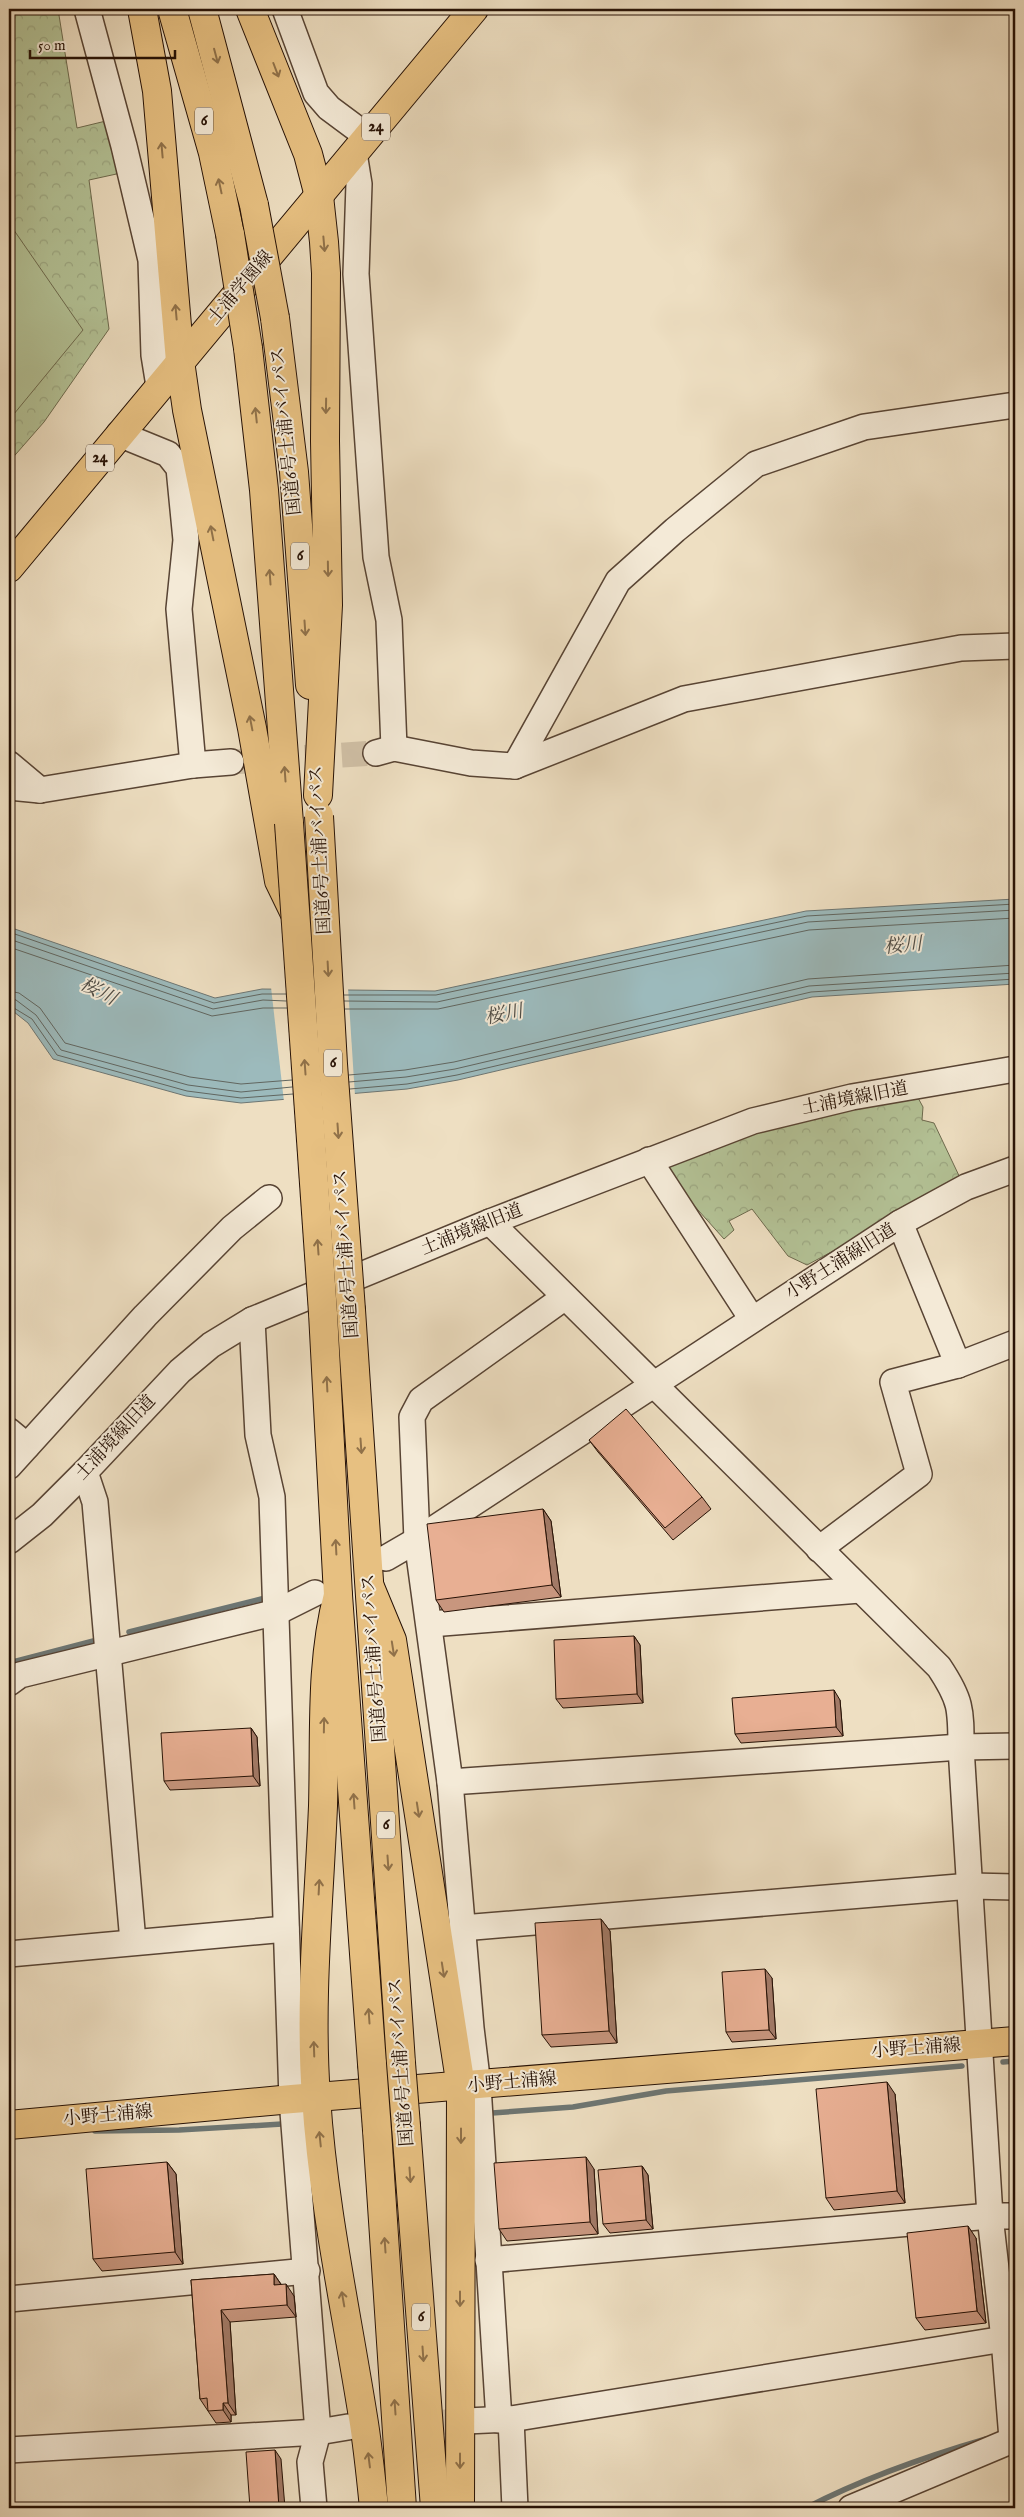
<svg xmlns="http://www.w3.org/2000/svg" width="1024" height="2517" viewBox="0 0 1024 2517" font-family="'IM FELL English','Noto Serif JP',serif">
<defs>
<pattern id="park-crowns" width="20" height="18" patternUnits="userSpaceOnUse" patternTransform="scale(1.25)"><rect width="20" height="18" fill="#b4c397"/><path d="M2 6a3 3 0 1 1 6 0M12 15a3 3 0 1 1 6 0" fill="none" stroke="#9ba681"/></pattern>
</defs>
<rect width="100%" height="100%" fill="#eedfc2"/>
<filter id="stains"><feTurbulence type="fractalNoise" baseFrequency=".004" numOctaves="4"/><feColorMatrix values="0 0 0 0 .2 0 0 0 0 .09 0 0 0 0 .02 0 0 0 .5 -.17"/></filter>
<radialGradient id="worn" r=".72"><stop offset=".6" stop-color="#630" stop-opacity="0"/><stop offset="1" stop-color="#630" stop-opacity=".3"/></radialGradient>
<!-- park -->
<g fill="url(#park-crowns)" stroke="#6d6a4e">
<path d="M9,9H58L77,128L110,120L121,173L89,180L109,329L44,422L9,462Z"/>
<path d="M917,1096L923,1107L922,1120L934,1123L962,1182L807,1265L788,1256L752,1209L729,1221L734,1230L724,1239L655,1162L754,1127Z"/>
</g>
<!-- garden -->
<path fill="#b4c397" stroke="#6d6a4e" d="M9,223L83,330L9,420Z"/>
<!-- water -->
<path fill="#9cbabc" stroke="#6d7673" d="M1015,899V984L812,997L458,1080L407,1089L241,1103L186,1096L53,1059L28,1023L9,1008V927L215,998L262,989L435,991L806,911Z"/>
<!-- pier -->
<path fill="#eedfc2" d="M271,987H348L355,1096L284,1102Z"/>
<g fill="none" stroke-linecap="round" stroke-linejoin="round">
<!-- shore -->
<g stroke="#616660" stroke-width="1">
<path d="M9,932L214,1003L262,994H286"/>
<path d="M9,939L213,1009L263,1000L286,1001"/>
<path d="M9,947L212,1016L263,1008H287"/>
<path d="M9,991L19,993L40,1008L65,1043L190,1077L241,1084L292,1080"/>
<path d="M344,995H436L807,916L1015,904"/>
<path d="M9,998L16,1000L36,1015L61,1050L188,1085L241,1092L292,1087"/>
<path d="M344,1001L437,1002L808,922L1015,910"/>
<path d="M9,1005L32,1019L57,1055L187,1091L241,1098L293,1094"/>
<path d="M345,1009H438L809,930L1015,918"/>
<path d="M349,1075L405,1070L454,1062L808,979L1015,965"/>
<path d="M349,1082L406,1077L455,1069L809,986L1015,973"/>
<path d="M350,1089L407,1084L457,1075L811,992L1015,979"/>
</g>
<!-- stream -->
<g stroke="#6d7673" stroke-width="5.5">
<path d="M129,1632L269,1597"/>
<path d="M9,1663L101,1639"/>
<path d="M1003,2062L1015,2061"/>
<path d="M492,2113L573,2107L666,2091L962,2066"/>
<path d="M95,2131L179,2130L282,2124"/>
<path d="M806,2508C864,2478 924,2457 986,2439"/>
</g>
<!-- minor-tunnel -->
<g stroke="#d0c0a6" stroke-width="25" stroke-dasharray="25 12" stroke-linecap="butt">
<path d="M231,762L376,753"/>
<path d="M348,2427L466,2421"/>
</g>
<!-- minor casing -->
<g stroke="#584434" stroke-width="28">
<g id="minor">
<path d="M87,9L124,146L151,260L154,355L159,386"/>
<path d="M285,9L316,93L329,108L368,137"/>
<path d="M354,153L359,184L356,274L376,557L389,620L394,748"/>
<path d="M119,434L168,454L179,468L186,540L179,609L193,765"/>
<path d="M376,753L394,748L471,763L515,766L684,699L961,648L1015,646"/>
<path d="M9,764L40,790"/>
<path d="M515,766L618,581L675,530L756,464L864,427L1015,405"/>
<path d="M9,787L40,790L193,765L231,762"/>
<path d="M649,1160L752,1319"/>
<path d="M490,1222L939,1667C961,1700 961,1709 961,1747L990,2216L1004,2339L1012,2439"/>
<path d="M900,1223L966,1187L1015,1169"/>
<path d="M252,1320L258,1435L272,1497L292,2099L318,2432L310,2462L314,2508"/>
<path d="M9,1431L27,1446"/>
<path d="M9,1466L145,1316L232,1228L269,1198"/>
<path d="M85,1472L95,1502L133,1942"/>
<path d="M9,1541L42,1515L85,1472L180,1371L211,1345L252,1320L490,1222L753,1121L852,1097L1015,1069"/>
<path d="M819,1549L919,1474L893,1382L958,1365"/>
<path d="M386,1558L417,1540L900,1223L958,1365L1015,1343"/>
<path d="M430,1624L860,1590"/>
<path d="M9,1683L20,1675L277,1612L315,1593"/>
<path d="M450,1782L961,1747L1015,1746"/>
<path d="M462,1928L971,1886L1015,1887"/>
<path d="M9,1954L286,1929"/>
<path d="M488,2260L990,2216H1015"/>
<path d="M9,2299L307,2271"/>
<path d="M511,2419L515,2508"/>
<path d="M499,2420L478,2086L471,2028L450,1782L417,1540L412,1417L421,1400L565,1297"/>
<path d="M466,2421L511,2419L1004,2339"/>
<path d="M9,2450L318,2432L348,2427"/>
<path d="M851,2508L1015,2439"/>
</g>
</g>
<!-- major casing -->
<g stroke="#261105" stroke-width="30">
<g id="major">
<path d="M9,568L474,9"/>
<path d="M9,2125L292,2099L1015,2041"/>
</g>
</g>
<!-- highway casing -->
<g stroke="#261105" stroke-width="30">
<g id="highway">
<path d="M142,9L157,91L180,361L187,410L252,728L279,881L295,914"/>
<path d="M172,9L213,153L230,234"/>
<path d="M202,9L254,205"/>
<path d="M250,9L308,154L319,196L324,242L326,273L325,441L328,605L318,795"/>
<path d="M275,318L294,472L310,685"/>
<path d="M248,348L264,490L289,823"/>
<path d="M351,1310L401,2063"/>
<path d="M323,1313L338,1595L372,2064"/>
<path d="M370,1587L392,1640L461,2087L460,2508"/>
<path d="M338,1595C320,1663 325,1736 323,1806C319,1903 309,2000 316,2097C323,2205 346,2310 363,2417C368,2447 371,2478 374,2508"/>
<path d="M406,2126L435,2508"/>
<path d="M377,2130L402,2508"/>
</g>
</g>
<!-- minor -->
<use href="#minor" stroke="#f4ead7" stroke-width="25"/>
<!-- major -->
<use href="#major" stroke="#e7c081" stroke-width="28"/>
<!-- highway -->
<use href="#highway" stroke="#e7c081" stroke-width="28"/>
<!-- highway-bridge casing -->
<g stroke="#261105" stroke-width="30" stroke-linecap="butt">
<g id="highway-bridge">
<path d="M254,205L275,318"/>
<path d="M230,234L248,348"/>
<path d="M319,816L333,1064L351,1310"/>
<path d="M289,823L323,1313"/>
<path d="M401,2063L406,2126"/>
<path d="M372,2064L377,2130"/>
</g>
</g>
<!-- highway-bridge -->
<use href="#highway-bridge" stroke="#e7c081" stroke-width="28"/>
</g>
<!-- wall -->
<g fill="#c8967e" stroke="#261105">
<path d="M589,1440L702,1497L711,1509L673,1540L598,1452Z"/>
<path d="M543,1509L551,1521L561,1597L444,1612L436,1600Z"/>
<path d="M634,1636L640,1645L643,1703L563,1708L556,1699Z"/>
<path d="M840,1700L843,1736L741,1743L735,1734Z"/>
<path d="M251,1728L257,1737L260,1786L170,1790L164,1781Z"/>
<path d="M601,1919L610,1931L617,2043L551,2047L542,2035Z"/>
<path d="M772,1978L776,2039L732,2042L726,2032Z"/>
<path d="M895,2094L905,2203L834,2210L826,2198Z"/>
<path d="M167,2162L176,2174L183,2264L102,2271L93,2259Z"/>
<path d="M642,2166L648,2175L653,2229L610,2233L603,2224Z"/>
<path d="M594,2169L598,2234L507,2241L499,2229Z"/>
<path d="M976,2238L986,2323L925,2330L916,2318Z"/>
<path d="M274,2274L281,2284L294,2296L296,2317L230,2322L236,2415H231V2422L216,2423L200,2399L191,2280Z"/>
</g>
<!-- shaded-wall -->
<g fill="#a27a67" stroke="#261105">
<path d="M543,1509L551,1521L561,1597L552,1585Z"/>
<path d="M634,1636L640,1645L643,1703L637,1694Z"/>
<path d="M834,1690L840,1700L843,1736L836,1727Z"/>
<path d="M251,1728L257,1737L260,1786L253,1776Z"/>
<path d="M601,1919L610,1931L617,2043L609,2031Z"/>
<path d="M765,1969L772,1978L776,2039L769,2030Z"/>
<path d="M887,2082L895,2094L905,2203L897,2191Z"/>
<path d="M586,2157L594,2169L598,2234L590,2222Z"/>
<path d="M167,2162L176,2174L183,2264L175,2252Z"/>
<path d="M642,2166L648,2175L653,2229L646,2220Z"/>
<path d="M968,2226L976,2238L986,2323L977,2311Z"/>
<path d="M274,2274L282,2286L274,2285Z"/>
<path d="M286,2284L294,2296L296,2317L287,2305Z"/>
<path d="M221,2310L230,2322L236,2415L228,2403Z"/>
<path d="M223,2403L231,2415V2422L223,2410Z"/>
<path d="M275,2450L281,2459L285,2508H279Z"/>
</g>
<!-- building -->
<g fill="#e8af93" stroke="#261105">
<path d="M626,1409L702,1497L665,1528L589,1440Z"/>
<path d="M543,1509L552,1585L436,1600L427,1524Z"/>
<path d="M634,1636L637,1694L556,1699L554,1640Z"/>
<path d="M834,1690L836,1727L735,1734L732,1698Z"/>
<path d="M251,1728L253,1776L164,1781L161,1733Z"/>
<path d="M601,1919L609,2031L542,2035L535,1923Z"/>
<path d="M765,1969L769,2030L726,2032L722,1972Z"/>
<path d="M887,2082L897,2191L826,2198L816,2089Z"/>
<path d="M586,2157L590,2222L499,2229L494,2163Z"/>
<path d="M167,2162L175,2252L93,2259L86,2169Z"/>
<path d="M642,2166L646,2220L603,2224L598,2170Z"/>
<path d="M968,2226L977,2311L916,2318L907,2233Z"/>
<path d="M274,2274V2285L286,2284L287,2305L221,2310L228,2403H223V2410L208,2411L207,2398L200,2399L191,2280Z"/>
<path d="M275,2450L279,2508H250L246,2452Z"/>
</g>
<!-- one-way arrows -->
<defs><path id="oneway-shaft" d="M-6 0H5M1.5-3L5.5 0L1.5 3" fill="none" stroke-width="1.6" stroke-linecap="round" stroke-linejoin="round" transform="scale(1.25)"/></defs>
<g stroke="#907149">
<use href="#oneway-shaft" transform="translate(216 56) rotate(75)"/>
<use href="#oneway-shaft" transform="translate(276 70) rotate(69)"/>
<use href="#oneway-shaft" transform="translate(162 150) rotate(-95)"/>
<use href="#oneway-shaft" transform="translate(220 186) rotate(-102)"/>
<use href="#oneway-shaft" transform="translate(324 244) rotate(85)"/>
<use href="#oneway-shaft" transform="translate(176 312) rotate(-95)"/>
<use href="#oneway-shaft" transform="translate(326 406) rotate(91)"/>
<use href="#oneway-shaft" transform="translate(256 415) rotate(-96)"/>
<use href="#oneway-shaft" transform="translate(212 533) rotate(-101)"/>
<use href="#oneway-shaft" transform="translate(328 569) rotate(89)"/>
<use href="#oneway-shaft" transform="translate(270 577) rotate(-94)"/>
<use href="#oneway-shaft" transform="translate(305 628) rotate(86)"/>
<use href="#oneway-shaft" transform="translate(251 723) rotate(-101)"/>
<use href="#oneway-shaft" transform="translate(285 774) rotate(-94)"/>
<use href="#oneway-shaft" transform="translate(328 969) rotate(87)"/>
<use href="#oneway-shaft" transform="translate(305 1067) rotate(-94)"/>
<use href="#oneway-shaft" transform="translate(338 1131) rotate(86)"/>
<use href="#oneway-shaft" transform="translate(318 1247) rotate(-94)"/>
<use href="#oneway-shaft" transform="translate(327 1384) rotate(-93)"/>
<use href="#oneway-shaft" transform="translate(361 1446) rotate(86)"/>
<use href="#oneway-shaft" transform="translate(336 1547) rotate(-93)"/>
<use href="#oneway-shaft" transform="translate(393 1649) rotate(81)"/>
<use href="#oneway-shaft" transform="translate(324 1725) rotate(-89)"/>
<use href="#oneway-shaft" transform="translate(354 1801) rotate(-94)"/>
<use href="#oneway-shaft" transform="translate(418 1810) rotate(81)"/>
<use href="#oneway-shaft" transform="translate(388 1863) rotate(86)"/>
<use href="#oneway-shaft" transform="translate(319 1887) rotate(-87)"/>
<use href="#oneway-shaft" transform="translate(443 1970) rotate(81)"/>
<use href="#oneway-shaft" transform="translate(369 2016) rotate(-94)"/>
<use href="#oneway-shaft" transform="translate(314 2049) rotate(-92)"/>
<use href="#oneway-shaft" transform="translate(461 2136) rotate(90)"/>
<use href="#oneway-shaft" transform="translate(320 2139) rotate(-96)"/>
<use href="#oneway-shaft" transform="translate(410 2175) rotate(86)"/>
<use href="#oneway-shaft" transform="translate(385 2245) rotate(-94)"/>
<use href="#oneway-shaft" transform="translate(343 2299) rotate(-100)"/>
<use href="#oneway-shaft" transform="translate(460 2299) rotate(90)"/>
<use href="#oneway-shaft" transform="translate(423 2354) rotate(86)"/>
<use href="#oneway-shaft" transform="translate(395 2407) rotate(-94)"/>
<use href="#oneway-shaft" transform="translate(369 2460) rotate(-97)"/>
<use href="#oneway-shaft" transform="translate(460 2461) rotate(90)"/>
</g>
<g text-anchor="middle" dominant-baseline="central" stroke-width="4" stroke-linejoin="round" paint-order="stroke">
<!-- shield labels -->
<g fill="#f4ead7" stroke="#645244" stroke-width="1">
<rect x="195" y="107.5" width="18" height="27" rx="4"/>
<rect x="362" y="113.5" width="28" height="27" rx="4"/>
<rect x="86" y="444.5" width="28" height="27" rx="4"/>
<rect x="291" y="542.5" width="18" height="27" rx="4"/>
<rect x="324" y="1049.5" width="18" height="27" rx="4"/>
<rect x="377" y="1811.5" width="18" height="27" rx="4"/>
<rect x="412" y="2303.5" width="18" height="27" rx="4"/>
</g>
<g font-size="16" font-weight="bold" fill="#261105">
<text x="204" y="121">6</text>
<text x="376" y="127">24</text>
<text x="100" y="458">24</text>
<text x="300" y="556">6</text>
<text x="333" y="1063">6</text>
<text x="386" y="1825">6</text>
<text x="421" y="2317">6</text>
</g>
<!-- street labels -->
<g font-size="18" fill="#261105" stroke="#f4ead7">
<text transform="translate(241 288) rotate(-50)">土浦学園線</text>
<text transform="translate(287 431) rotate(-96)">国道6号土浦バイパス</text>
<text transform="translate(321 850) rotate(-93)">国道6号土浦バイパス</text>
<text transform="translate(855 1099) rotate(-11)">土浦境線旧道</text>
<text transform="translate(472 1230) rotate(-22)">土浦境線旧道</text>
<text transform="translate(347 1254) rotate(-94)">国道6号土浦バイパス</text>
<text transform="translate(841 1262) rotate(-32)">小野土浦線旧道</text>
<text transform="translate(116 1438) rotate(-47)">土浦境線旧道</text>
<text transform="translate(375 1658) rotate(-94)">国道6号土浦バイパス</text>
<text transform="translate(916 2049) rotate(-4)">小野土浦線</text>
<text transform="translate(402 2062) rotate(-94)">国道6号土浦バイパス</text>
<text transform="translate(512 2083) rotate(-5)">小野土浦線</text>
<text transform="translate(108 2116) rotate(-5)">小野土浦線</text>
</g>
<!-- water labels -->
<g font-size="19" font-style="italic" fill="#4f4c45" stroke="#f4ead7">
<text transform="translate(903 946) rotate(-5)">桜川</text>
<text transform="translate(98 992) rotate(27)">桜川</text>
<text transform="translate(504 1015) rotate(-11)">桜川</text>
</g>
</g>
<!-- margin -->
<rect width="1024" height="2517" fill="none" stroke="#eedfc2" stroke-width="30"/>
<rect x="10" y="10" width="1004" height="2497" fill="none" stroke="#261105" stroke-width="2.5"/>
<rect x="15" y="15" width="994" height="2487" fill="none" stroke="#261105"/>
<!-- scale -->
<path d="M30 50v8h145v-8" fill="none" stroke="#261105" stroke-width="2.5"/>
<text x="38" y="50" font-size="15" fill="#261105" stroke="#f4ead7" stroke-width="4" paint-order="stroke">50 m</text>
<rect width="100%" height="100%" filter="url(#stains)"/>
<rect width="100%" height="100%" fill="url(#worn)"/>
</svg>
